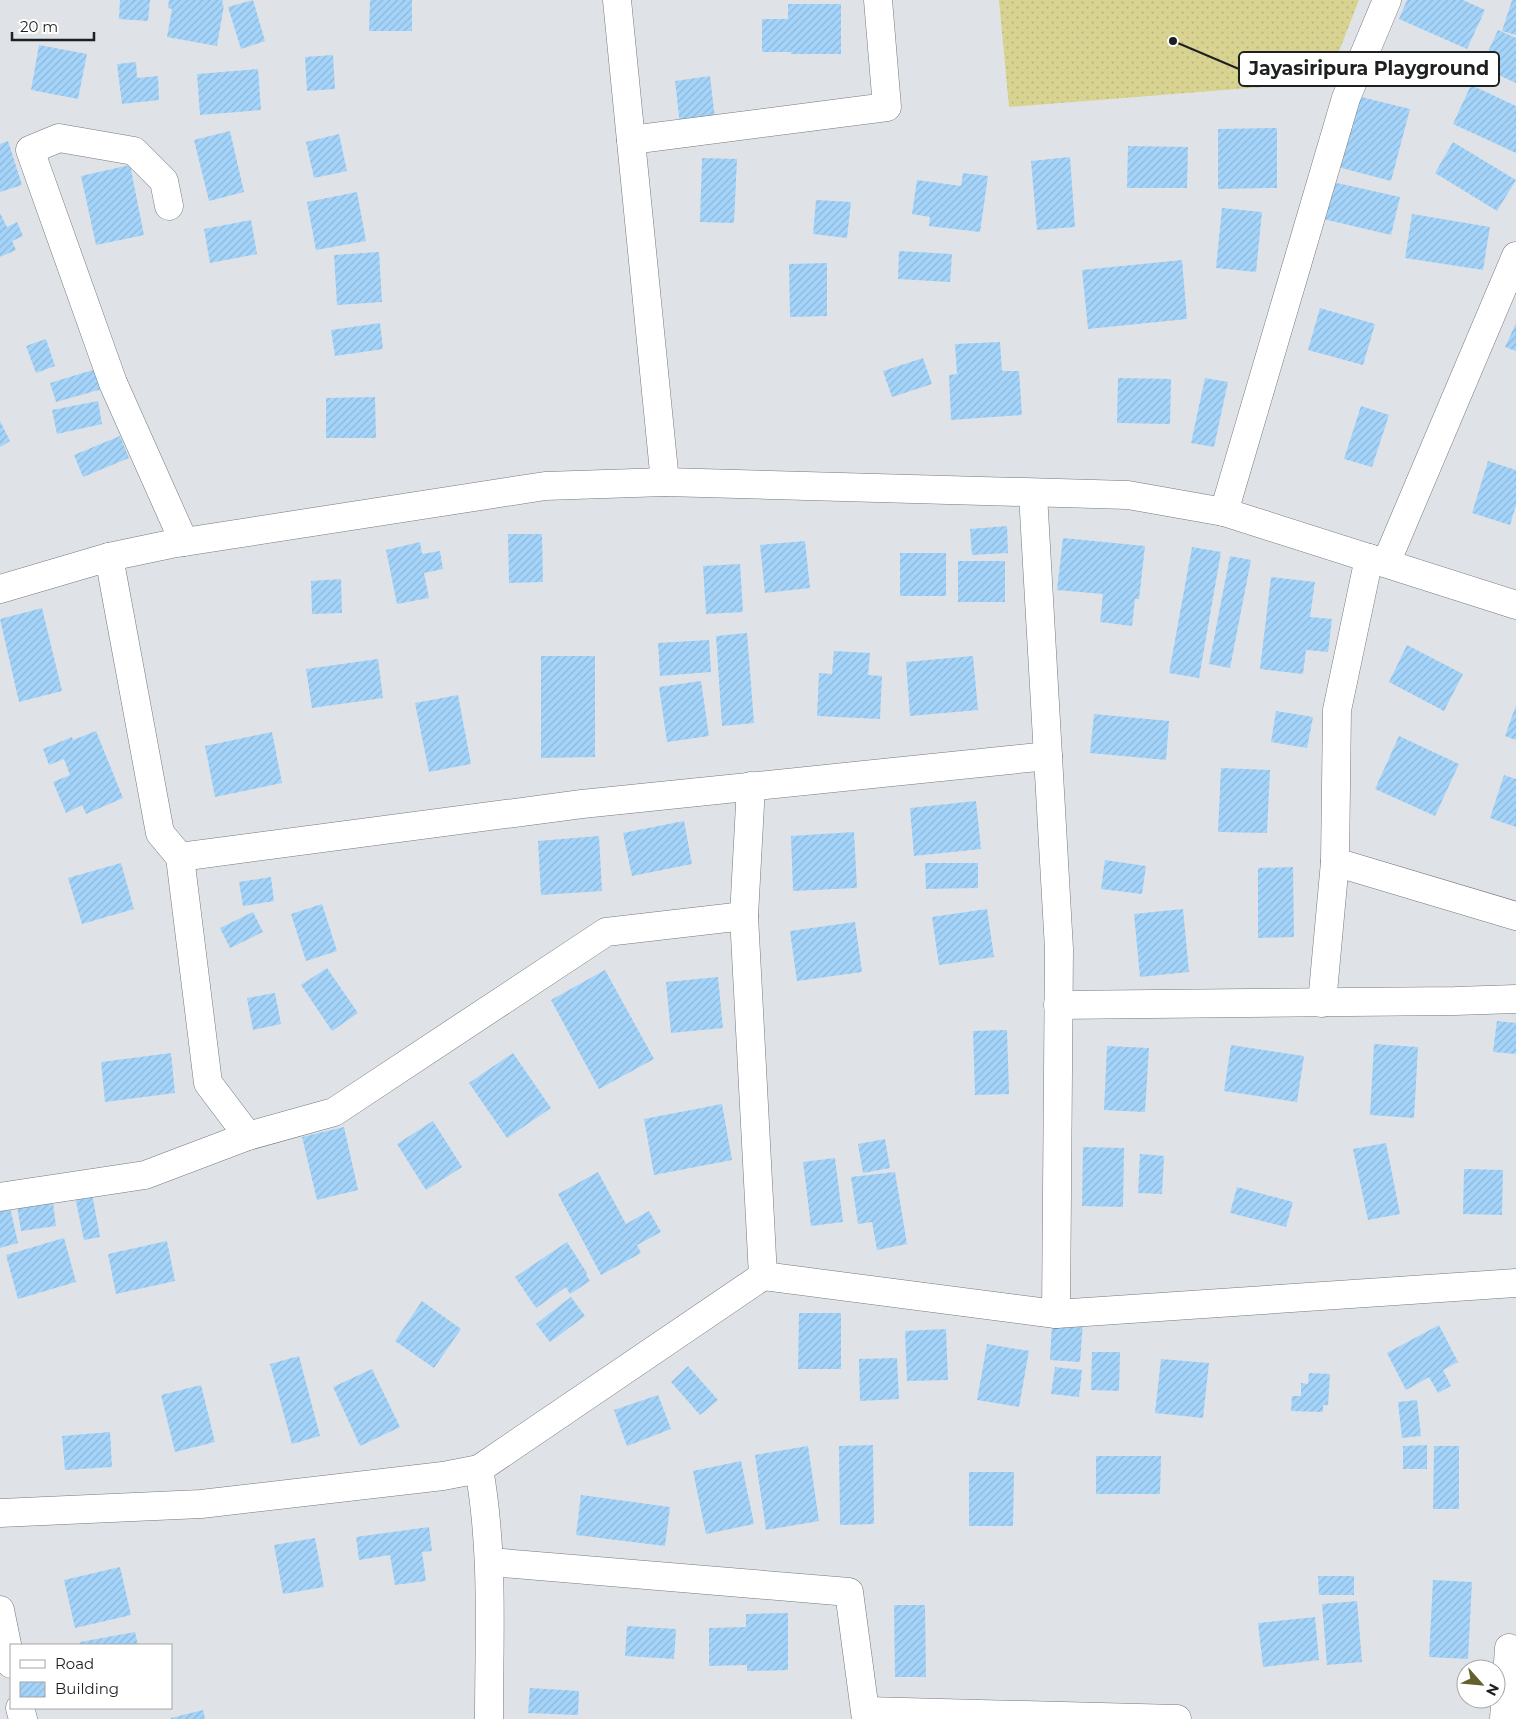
<svg xmlns="http://www.w3.org/2000/svg" width="1516" height="1719" viewBox="0 0 1516 1719" font-family="Montserrat,sans-serif">
<defs>
<pattern id="grass-dots" width="8" height="8" patternUnits="userSpaceOnUse" patternTransform="scale(1.25)"><rect width="8" height="8" fill="#d9d391"/><path d="M2 2h.1M6 6h.1" fill="none" stroke="#bab57d" stroke-width="1.8" stroke-linecap="round"/></pattern>
<pattern id="building-hatch" width="6" height="6" patternUnits="userSpaceOnUse" patternTransform="scale(1.25)"><rect width="6" height="6" fill="#a5d4fa"/><path d="M-1 1l2-2M0 6l6-6M5 7l2-2" fill="none" stroke="#8eb6d6"/></pattern>
</defs>
<rect width="100%" height="100%" fill="#dfe3e7"/>
<!-- grass -->
<path fill="url(#grass-dots)" d="M999,0H1359L1327,82L1009,107Z"/>
<!-- building -->
<g fill="url(#building-hatch)">
<path d="M120,0H150L148,21L119,19Z"/>
<path d="M169,0H223L222,5H224L217,46L167,37L172,9L168,8Z"/>
<path d="M253,0L265,41L241,49L228,7Z"/>
<path d="M370,0H412V31H369Z"/>
<path d="M1407,0H1463L1485,10L1467,49L1399,19Z"/>
<path d="M1512,0H1516V35L1502,31Z"/>
<path d="M788,4H841V54H791V52H762V19H788Z"/>
<path d="M1498,30L1516,38V83L1481,67Z"/>
<path d="M39,45L87,54L78,99L31,90Z"/>
<path d="M333,55L335,89L307,91L305,57Z"/>
<path d="M136,62L137,78L158,76L159,100L122,104L117,64Z"/>
<path d="M258,69L261,110L200,115L197,74Z"/>
<path d="M710,76L715,119L680,125L675,81Z"/>
<path d="M1471,85L1516,106V153L1453,124Z"/>
<path d="M1353,95L1410,109L1391,181L1334,166Z"/>
<path d="M1277,128V188L1218,189V129Z"/>
<path d="M230,131L244,192L209,201L194,140Z"/>
<path d="M339,134L347,171L314,178L306,142Z"/>
<path d="M8,141L22,185L0,192V144Z"/>
<path d="M1453,142L1516,180L1497,211L1435,173Z"/>
<path d="M1128,146L1188,147L1187,188H1127Z"/>
<path d="M1070,157L1075,227L1037,230L1031,161Z"/>
<path d="M702,158L737,159L734,223L700,222Z"/>
<path d="M130,165L144,235L96,245L81,176Z"/>
<path d="M963,173L988,176L980,232L929,226L930,217L912,214L917,180L961,186Z"/>
<path d="M1328,181L1400,197L1391,235L1319,218Z"/>
<path d="M357,192L366,241L316,250L307,202Z"/>
<path d="M816,200L851,202L847,238L813,234Z"/>
<path d="M1222,208L1262,212L1256,272L1216,268Z"/>
<path d="M0,213L7,227L17,222L23,236L12,241L16,250L0,257Z"/>
<path d="M1412,214L1490,227L1483,270L1405,258Z"/>
<path d="M251,220L257,254L210,263L204,229Z"/>
<path d="M899,251L952,254L950,282L898,279Z"/>
<path d="M379,252L382,302L337,305L334,255Z"/>
<path d="M1182,260L1187,319L1088,329L1082,270Z"/>
<path d="M827,263V316L790,317L789,264Z"/>
<path d="M1320,308L1375,324L1363,365L1308,350Z"/>
<path d="M380,323L383,349L335,356L331,330Z"/>
<path d="M1516,323V351L1505,347Z"/>
<path d="M46,339L55,366L36,373L26,346Z"/>
<path d="M1000,342L1002,371H1019L1022,415L951,420L949,375L957,374L955,344Z"/>
<path d="M923,358L932,384L892,397L883,371Z"/>
<path d="M96,369L102,389L56,402L50,383Z"/>
<path d="M1118,378L1171,379L1170,424L1117,423Z"/>
<path d="M1205,378L1228,382L1214,447L1191,443Z"/>
<path d="M375,397L376,438H326V398Z"/>
<path d="M98,401L102,424L57,434L52,410Z"/>
<path d="M1361,406L1389,415L1372,467L1344,459Z"/>
<path d="M0,421L10,441L0,447Z"/>
<path d="M120,436L129,458L83,477L74,455Z"/>
<path d="M1488,461L1516,470V505L1510,525L1472,513Z"/>
<path d="M1007,526L1008,553L972,555L970,529Z"/>
<path d="M508,534H542L543,582L509,583Z"/>
<path d="M1063,538L1145,546L1139,599H1135L1132,626L1100,622L1103,594L1057,590Z"/>
<path d="M805,541L810,588L765,593L760,545Z"/>
<path d="M420,542L422,554L440,551L443,569L424,573L429,598L397,604L386,550Z"/>
<path d="M1192,547L1221,552L1199,678L1169,673Z"/>
<rect x="900" y="553" width="46" height="43"/>
<path d="M1230,556L1251,560L1230,668L1209,664Z"/>
<rect x="958" y="561" width="47" height="41"/>
<path d="M740,564L743,612L706,614L703,566Z"/>
<path d="M1271,577L1315,582L1310,617L1332,619L1328,652L1306,650L1303,674L1260,669Z"/>
<path d="M341,579L342,613L312,614L311,581Z"/>
<path d="M42,608L62,691L19,702L0,619Z"/>
<path d="M747,633L754,723L722,726L716,636Z"/>
<path d="M709,640L711,672L660,676L658,643Z"/>
<path d="M1407,645L1463,674L1444,711L1389,682Z"/>
<path d="M834,651L870,653L868,675L882,676L880,719L817,716L819,673L832,674Z"/>
<path d="M541,656H595V757L541,758Z"/>
<path d="M973,656L978,710L910,716L906,662Z"/>
<path d="M378,659L383,698L312,708L306,669Z"/>
<path d="M701,681L709,736L667,742L659,687Z"/>
<path d="M458,695L471,764L429,772L415,703Z"/>
<path d="M1516,705V740L1505,736Z"/>
<path d="M1276,711L1313,717L1307,748L1271,742Z"/>
<path d="M1094,714L1169,721L1166,760L1090,753Z"/>
<path d="M96,731L123,798L86,814L82,805L66,813L53,782L70,775L64,759L49,765L43,749L72,737L73,740Z"/>
<path d="M272,732L282,783L215,797L205,746Z"/>
<path d="M1399,736L1459,764L1435,816L1375,789Z"/>
<path d="M1221,768L1270,770L1267,833L1218,832Z"/>
<path d="M1504,775L1516,779V827L1490,818Z"/>
<path d="M976,801L981,849L914,856L910,808Z"/>
<path d="M684,821L692,864L632,876L623,833Z"/>
<path d="M854,832L857,888L793,891L791,836Z"/>
<path d="M599,836L602,891L541,895L538,841Z"/>
<path d="M1105,860L1146,866L1142,894L1101,889Z"/>
<path d="M121,863L134,909L82,924L68,878Z"/>
<path d="M925,863H978V888L926,889Z"/>
<path d="M1293,867L1294,937L1258,938V868Z"/>
<path d="M271,877L274,901L243,906L239,882Z"/>
<path d="M322,904L337,951L306,961L291,914Z"/>
<path d="M987,909L994,957L939,965L932,917Z"/>
<path d="M1183,909L1189,972L1140,977L1134,914Z"/>
<path d="M253,912L263,932L230,948L220,928Z"/>
<path d="M855,922L862,972L797,981L790,931Z"/>
<path d="M327,968L358,1013L332,1031L301,985Z"/>
<path d="M605,970L654,1059L599,1089L551,1000Z"/>
<path d="M718,977L723,1028L671,1033L666,982Z"/>
<path d="M275,993L281,1024L253,1030L247,998Z"/>
<path d="M1497,1021L1516,1023V1054L1493,1052Z"/>
<path d="M1007,1030L1009,1094L975,1095L973,1031Z"/>
<path d="M1374,1044L1418,1047L1414,1118L1370,1115Z"/>
<path d="M1231,1045L1304,1056L1297,1102L1224,1091Z"/>
<path d="M1107,1046L1149,1048L1145,1112L1104,1110Z"/>
<path d="M171,1053L175,1093L105,1102L101,1062Z"/>
<path d="M513,1053L551,1108L507,1138L469,1083Z"/>
<path d="M722,1104L732,1160L654,1175L644,1119Z"/>
<path d="M433,1121L462,1167L426,1190L397,1144Z"/>
<path d="M344,1127L358,1190L317,1200L302,1137Z"/>
<path d="M885,1139L890,1168L863,1173L858,1144Z"/>
<path d="M1386,1143L1400,1214L1368,1220L1353,1149Z"/>
<path d="M1083,1147L1124,1148L1123,1207L1082,1206Z"/>
<path d="M1140,1154L1164,1156L1162,1194L1138,1193Z"/>
<path d="M835,1158L843,1222L811,1226L803,1162Z"/>
<path d="M1464,1169L1503,1170L1502,1215L1463,1214Z"/>
<path d="M598,1172L626,1224L649,1211L661,1232L637,1245L641,1253L601,1275L558,1194Z"/>
<path d="M895,1172L907,1244L877,1250L872,1222L858,1224L851,1177Z"/>
<path d="M1237,1187L1293,1202L1286,1227L1230,1213Z"/>
<path d="M91,1188L100,1237L84,1240L74,1192Z"/>
<path d="M52,1195L56,1226L21,1231L16,1200Z"/>
<path d="M10,1207L18,1243L0,1248V1210Z"/>
<path d="M64,1238L76,1282L18,1299L6,1255Z"/>
<path d="M167,1241L175,1281L116,1294L108,1254Z"/>
<path d="M567,1242L587,1273L586,1275L590,1281L570,1294L566,1287L536,1308L515,1277Z"/>
<path d="M571,1297L585,1316L550,1342L536,1324Z"/>
<path d="M422,1301L461,1329L434,1368L395,1341Z"/>
<path d="M799,1313H841V1369H798Z"/>
<path d="M1052,1321L1083,1322L1080,1362L1050,1360Z"/>
<path d="M1439,1325L1458,1362L1443,1370L1451,1386L1438,1393L1429,1377L1406,1390L1387,1353Z"/>
<path d="M946,1329L948,1380L907,1381L905,1331Z"/>
<path d="M987,1344L1029,1351L1019,1407L977,1400Z"/>
<path d="M1092,1352H1120L1119,1391L1091,1390Z"/>
<path d="M299,1356L320,1436L292,1444L270,1364Z"/>
<path d="M897,1358L899,1399L860,1401L859,1359Z"/>
<path d="M1161,1359L1209,1363L1203,1418L1155,1413Z"/>
<path d="M688,1366L718,1400L700,1415L671,1382Z"/>
<path d="M1055,1367L1082,1370L1079,1397L1051,1394Z"/>
<path d="M372,1369L400,1427L360,1446L333,1387Z"/>
<path d="M1309,1373L1330,1374L1328,1405H1323V1412L1291,1411L1292,1396H1301V1383L1308,1384Z"/>
<path d="M201,1385L215,1442L175,1452L161,1395Z"/>
<path d="M658,1395L671,1429L627,1446L614,1410Z"/>
<path d="M1417,1400L1421,1436L1402,1438L1398,1402Z"/>
<path d="M110,1432L112,1467L65,1470L62,1436Z"/>
<path d="M873,1445L874,1524L840,1525L839,1446Z"/>
<path d="M1427,1445V1469H1403V1446Z"/>
<path d="M808,1446L819,1521L766,1530L755,1455Z"/>
<path d="M1434,1446H1459V1509H1433Z"/>
<path d="M1096,1456H1161L1160,1494H1096Z"/>
<path d="M741,1461L754,1524L706,1534L693,1471Z"/>
<path d="M969,1472H1014L1013,1526H969Z"/>
<path d="M581,1495L670,1507L665,1546L576,1535Z"/>
<path d="M429,1527L432,1551L422,1552L426,1581L395,1585L390,1555L359,1560L356,1537Z"/>
<path d="M315,1538L324,1587L283,1594L274,1545Z"/>
<path d="M120,1567L131,1615L75,1628L64,1580Z"/>
<path d="M1318,1576H1354V1595H1319Z"/>
<path d="M1433,1580L1472,1582L1468,1659L1429,1657Z"/>
<path d="M1357,1601L1362,1662L1327,1665L1322,1604Z"/>
<path d="M894,1605H925L926,1677H895Z"/>
<path d="M788,1613V1670L747,1671V1665L709,1666V1628L746,1627V1614Z"/>
<path d="M1315,1617L1319,1660L1263,1667L1258,1623Z"/>
<path d="M627,1626L676,1629L674,1659L625,1656Z"/>
<path d="M135,1632L138,1645H80V1642Z"/>
<path d="M530,1688L579,1691L578,1715L528,1713Z"/>
<path d="M203,1710L205,1719H171V1718Z"/>
</g>
<g fill="none" stroke-linecap="round" stroke-linejoin="round">
<!-- street casing -->
<g stroke="#75797c" stroke-width="29">
<g id="street">
<path d="M617,0L665,482"/>
<path d="M631,140L887,107L878,0"/>
<path d="M169,206L164,181L134,151L59,138L30,150L113,383L184,542"/>
<path d="M1033,494L1059,949L1056,1314"/>
<path d="M1224,512L1346,98L1387,0"/>
<path d="M109,557L160,833L180,857L582,804L1048,756"/>
<path d="M1369,558L1337,710L1335,862L1516,916"/>
<path d="M1386,563L1516,256"/>
<path d="M0,589L109,557L171,544L545,486L665,482L1128,495L1224,512L1516,605"/>
<path d="M751,786L744,916L763,1276"/>
<path d="M180,857L208,1083L248,1136L334,1112L606,932L744,916"/>
<path d="M1322,1003L1335,862"/>
<path d="M1058,1005L1455,1001L1516,999"/>
<path d="M0,1197L145,1175L248,1136"/>
<path d="M0,1513L201,1504L443,1476L479,1469"/>
<path d="M490,1562L849,1592L866,1719"/>
<path d="M0,1610L11,1664"/>
<path d="M20,1708L23,1719"/>
<path d="M866,1711L1177,1719"/>
<path d="M489,1719C489,1635 494,1552 479,1469L763,1276L1056,1314L1516,1283"/>
<path d="M1504,1719L1509,1648"/>
</g>
</g>
<!-- street -->
<use href="#street" stroke="#fff" stroke-width="28"/>
</g>
<!-- callouts -->
<path fill="none" stroke="#1d1f20" stroke-width="2" d="M1173 41L1239 69"/>
<circle fill="#1d1f20" stroke="#fff" stroke-width="2" cx="1173" cy="41" r="5"/>
<rect fill="#fff" stroke="#1d1f20" stroke-width="2" x="1239" y="52" width="260" height="34" rx="5"/>
<g font-size="19" text-anchor="middle" font-weight="bold" fill="#1d1f20">
<text x="1369" y="75">Jayasiripura Playground</text>
</g>
<!-- legend -->
<rect x="10" y="1644" width="162" height="65" fill="#ffffff" stroke="#a5a5a6"/>
<rect x="20" y="1660" width="25" height="8" fill="#ffffff" stroke="#a5a5a6"/>
<text x="55" y="1669" font-size="15" fill="#1d1f20">Road</text>
<rect x="20" y="1682" width="25" height="15" fill="url(#building-hatch)" stroke="#a5a5a6"/>
<text x="55" y="1694" font-size="15" fill="#1d1f20">Building</text>
<!-- north arrow -->
<g transform="translate(1481 1684) rotate(117)"><circle r="24" fill="#ffffff" stroke="#a5a5a6"/>
<path d="M0-4L9 19L0 12L-9 19Z" fill="#655f2c"/>
<text y="-8" font-size="14" font-weight="bold" text-anchor="middle" fill="#1d1f20">N</text>
</g>
<!-- scale -->
<path d="M12 32v8h82v-8" fill="none" stroke="#1d1f20" stroke-width="2.5"/>
<text x="20" y="32" font-size="15" fill="#1d1f20" stroke="#ffffff" stroke-width="4" paint-order="stroke">20 m</text>
</svg>
